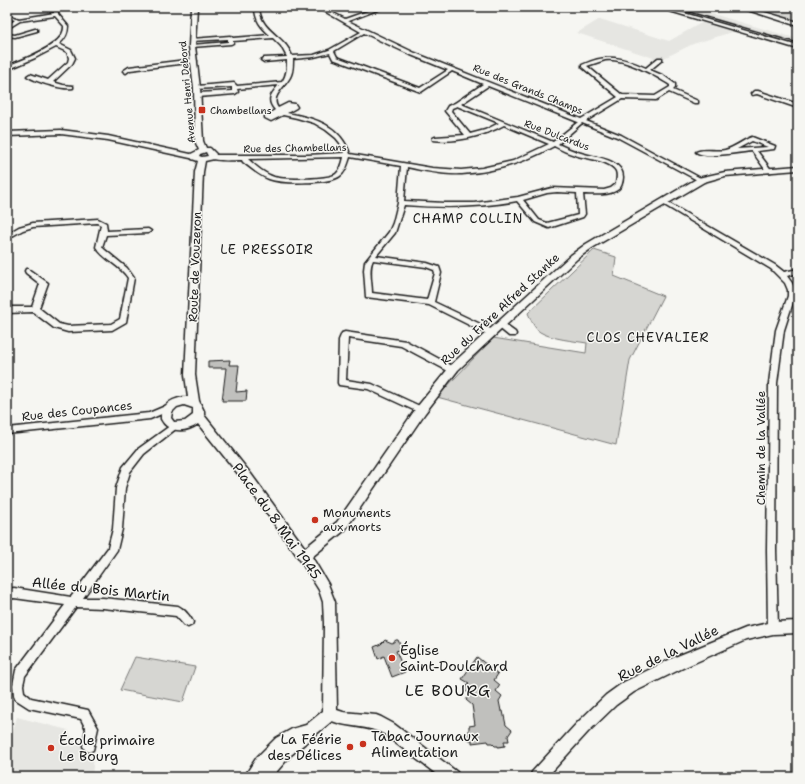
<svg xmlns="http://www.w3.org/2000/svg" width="805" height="784" viewBox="0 0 805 784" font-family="'Shantell Sans',sans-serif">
<rect width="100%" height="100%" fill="#f6f6f2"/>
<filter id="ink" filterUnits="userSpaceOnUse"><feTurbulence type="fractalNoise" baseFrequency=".025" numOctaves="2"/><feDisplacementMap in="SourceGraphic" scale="8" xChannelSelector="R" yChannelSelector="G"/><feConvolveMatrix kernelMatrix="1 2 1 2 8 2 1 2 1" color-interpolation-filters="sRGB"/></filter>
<g filter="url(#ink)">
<!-- built -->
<g fill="#e6e6e2">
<path d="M651,7H689L798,39V49L735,31L693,44L660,60L577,33L600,19L669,41L703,22Z"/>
<path d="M17,717L68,730L71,737L83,739L95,744L92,777H7V751Z"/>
</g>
<!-- green -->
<g fill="#d6d6d2" stroke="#797977">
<path d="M743,7H798V23Z"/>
<path d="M594,250L616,257L614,276L663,296L630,360L616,445L437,397L493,338L586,353L587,343C575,341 551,339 540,332C534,328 531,320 528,313Z"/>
<path d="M135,657L195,667L183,702L120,690Z"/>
</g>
<!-- building -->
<g fill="#c0c0bd" stroke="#1c1c1c">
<path d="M230,360L229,365H239L236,392L247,391L246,401H222L226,368H208V361Z"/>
<path d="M385,640L392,643L396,640H398L402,649L396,651L405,672L392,677L384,656L378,659L374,647L381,644Z"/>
<path d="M477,657L498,674L494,680L500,685L496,691L502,696L499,701L501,711H503L506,725L512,730L508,736L509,741H504L505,746L498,747V746H495L492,743H489L488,741L472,743V740H469L468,734H469V726L475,725L472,705L466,700L470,694L464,690L469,683L462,679Z"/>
</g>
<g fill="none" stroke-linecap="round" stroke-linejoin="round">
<!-- minor casing -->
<g stroke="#1c1c1c" stroke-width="3">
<g id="minor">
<path d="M54,7H58V14L68,26C68,34 65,39 59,44L71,50L75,58L72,64L53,82L63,85L73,86V88C63,90 36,82 27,76L30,74L48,80L68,62L69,58L67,52L56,47L35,58L7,70V66C20,61 59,47 63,32C64,30 64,28 64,26L55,16L20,21L7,29V26L15,20L7,18V15L19,19L54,13Z"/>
<path d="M255,7H259C260,32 285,35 292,56L314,55L329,50L361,32L317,7H322L345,19L379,7H385L348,21L415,53L581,119L618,97L582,67V65C608,53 621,57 646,68L658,58H662V60L650,70L664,76L675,84V88L673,90L698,101V103H694L669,92L656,100L622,99L586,121L621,135L704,180L703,181H699L617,137L582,123L558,144C565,147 573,151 581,153C593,157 623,159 623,177C623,179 622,184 621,186C614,197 594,194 583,194L585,214L583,217L549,228L535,222L517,201C479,208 442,208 404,205L395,233L376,256L427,263L439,267L441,273L434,302L495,331L496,333L495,335H489L429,305L366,297L364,270L365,262L389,232L393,223L398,203L401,166L350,157C348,163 346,172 340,176C330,184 281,184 269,179C260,176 251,168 243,162L242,160C232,160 216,162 208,157L211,155H308L344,153L340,143L336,138L326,130L314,123L297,118L283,115L271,121L265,118V116L275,110C266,100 271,94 279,85L237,89L238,92L235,94L198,97L195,95L198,93L232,91V87L195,89L194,88L197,86L234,83L237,86L282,82C287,75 287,68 287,60L264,62L261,60L264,58L287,57L281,46L273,38L233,41V43L231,44L192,47L190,46L192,45L228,42V39L190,41V40L192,39L230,36L233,38L270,35C261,27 255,20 255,7ZM364,33L411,55L448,70L420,88L337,57L334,51ZM330,53L333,59L421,92L452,71L483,84L455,103L448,106L445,111L465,135L435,137L433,138V140C455,143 485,136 504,125L549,144L513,161L482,168L461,170L432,168L350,154C340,125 315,118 287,113L296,108L297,107L295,104L288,103L278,108C269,96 287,86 291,75C293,70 293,65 293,59L314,57ZM605,60C622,57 653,74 667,83L670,85V87L655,96L622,95L587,66ZM488,86L578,122L553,142L461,104ZM457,106L499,123L485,130L470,134L451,111L452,108ZM554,146C561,150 568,153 575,155C586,159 610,160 616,171C618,176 616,180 616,184L611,188L604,190L552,188L518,197L474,203H445L404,201L407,167C425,171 444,175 462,174C495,172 526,162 554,146ZM344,157C343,162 341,170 336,174C328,180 284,180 274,177C265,174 254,165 248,159ZM557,192L577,193L578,215L547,223L539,220L523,200L547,193ZM373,260L426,267L434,270L435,273L427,300L372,293C372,283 368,269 373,260Z"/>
<path d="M656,7H663L798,46V49Z"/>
<path d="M35,29H37V31L15,37L7,36V34L15,35Z"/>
<path d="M194,59L197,61L196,62L130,70L126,73L123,71L129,67Z"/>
<path d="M754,91H758L798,104V108L757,94L752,95L751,94Z"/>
<path d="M61,130L108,136L195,155L198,157L195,159L108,140L61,134L7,136V132Z"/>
<path d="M752,137L775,146L774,149L757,151L772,171L771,172H767L752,151C739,152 706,159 696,152C702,148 717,152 725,150C734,148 743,140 752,137ZM752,141L768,147L737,149Z"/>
<path d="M663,200L775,265L784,272L798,269V273L787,276L792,283L795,290V296L784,330L777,383L776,550L778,628L777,632L773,633L769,632L768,628L767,550L769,383L776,330L788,296V290L785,283L771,269L661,203V201Z"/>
<path d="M98,219L106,223L107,231L148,229L151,231L148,233L106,235L102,247L105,250L127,268L134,278L126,322L112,330L68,332L54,328L33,312L7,313V307H32L40,284L26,273L25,271L26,269H28L48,283L39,308L59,324L68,326L111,324L120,319L128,278C120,265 104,260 96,247L101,225L97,223L33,227L23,230L7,239V234L19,227L33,223Z"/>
<path d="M501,322L515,332L516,334L515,336H509L498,327L497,325L498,323Z"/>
<path d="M345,332L406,341L456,368L457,370L456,372H450L401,346L348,338L346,380L372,384L424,408L425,410L424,412H418L368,389L339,385L338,383L339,340L342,333Z"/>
<path d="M170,404L173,405L174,407L173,409L150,419L7,434V428L149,413Z"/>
<path d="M174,423L177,424L178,426L177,428L144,454L130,472L125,488L122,529L117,550L83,598H103L178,606C184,609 190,616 193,622L192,625L188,627L184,625L176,616L103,608L76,607L25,676L23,685L24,692L31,698L88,710L98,728L93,750L89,752L85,750L83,746L86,729L81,719L29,708L15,699L14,695L13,685L16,670L65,605L14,598L7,599V589L14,588L71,597L108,548L113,529L116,488L123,467L138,449Z"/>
</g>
</g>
<!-- tertiary casing -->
<g stroke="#1c1c1c" stroke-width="3">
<g id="tertiary">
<path d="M191,7H197L195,46L200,88L203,141L206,148H210L216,154L214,159L205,161L203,172L195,375L199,401L204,411V415L251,474L305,548L337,522L417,407L452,364L571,255L586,244L698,178L725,172L798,166V170L725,176L704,182L592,248L577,259L458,370L425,413L345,530L312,557L328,584L335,602L337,710L343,712L376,715L381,717L394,724L457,772L459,777H440L384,734C368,725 349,728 332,721L291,755L272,777H244L257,757L276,738L292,729L306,725L323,711L324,623L323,602L319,590L300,560L243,480L198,424C186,433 168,433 161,419C160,404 175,397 188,397L185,375L195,172L198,161L192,159L191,154L199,150L195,141L194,88L189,46ZM206,152L208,156L202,157L199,156L200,154ZM184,405L193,408V415L185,421L174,422L171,418L172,412L177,407Z"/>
<path d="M798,621V633L773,634L746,640L685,667L634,692L616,705L588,732L547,777H530L532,772L578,722L606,695L624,682L675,657L746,628L773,622Z"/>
</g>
</g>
<!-- secondary casing -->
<g stroke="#1c1c1c" stroke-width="3">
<path id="secondary" d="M738,7H748L798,22V26Z"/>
</g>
<!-- minor -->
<use href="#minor" fill="#f6f6f2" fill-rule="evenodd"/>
<!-- tertiary -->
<use href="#tertiary" fill="#f6f6f2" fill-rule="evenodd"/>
<!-- secondary -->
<use href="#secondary" fill="#f6f6f2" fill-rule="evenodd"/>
<!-- rail -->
<path stroke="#1c1c1c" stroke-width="1.5" d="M672,7L798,43"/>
</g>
</g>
<!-- markers -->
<g fill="#c8321e" stroke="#f6f6f2" stroke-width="1.5">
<rect x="198" y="106" width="8" height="8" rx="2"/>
<circle cx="315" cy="520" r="4"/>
<circle cx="392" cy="658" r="4"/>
<circle cx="363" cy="744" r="4"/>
<circle cx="350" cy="747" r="4"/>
<circle cx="51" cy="748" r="4"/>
</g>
<g text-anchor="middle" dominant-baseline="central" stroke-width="3" stroke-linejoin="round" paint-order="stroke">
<!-- far-street labels -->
<g font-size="10" fill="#1c1c1c" stroke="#f6f6f2">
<text transform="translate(528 89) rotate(22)">Rue des Grands Champs</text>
<text transform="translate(187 92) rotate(-95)">Avenue Henri Debord</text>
<text transform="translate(557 135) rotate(21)">Rue Dulcardus</text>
<text transform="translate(295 148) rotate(-1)">Rue des Chambellans</text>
</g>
<!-- far-poi labels -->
<g font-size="10" fill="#1c1c1c" stroke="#f6f6f2" text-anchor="start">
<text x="210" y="110">Chambellans</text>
</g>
<!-- street labels -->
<g font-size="12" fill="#1c1c1c" stroke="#f6f6f2">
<text transform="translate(195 267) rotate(-88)">Route de Vouzeron</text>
<text transform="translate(500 309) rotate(-43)">Rue du Frère Alfred Stanke</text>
<text transform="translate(77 411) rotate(-6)">Rue des Coupances</text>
<text transform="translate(761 448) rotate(-90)">Chemin de la Vallée</text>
</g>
<!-- poi labels -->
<g font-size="12" fill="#1c1c1c" stroke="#f6f6f2" text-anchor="start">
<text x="323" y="513">Monuments<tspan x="323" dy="14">aux morts</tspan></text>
</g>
<!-- neighbourhood labels -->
<g font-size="13" letter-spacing="1" fill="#1c1c1c" stroke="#f6f6f2">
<text x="468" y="218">CHAMP COLLIN</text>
<text x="267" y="249">LE PRESSOIR</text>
<text x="648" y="337">CLOS CHEVALIER</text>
</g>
<!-- near-street labels -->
<g font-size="14" fill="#1c1c1c" stroke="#f6f6f2">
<text transform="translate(277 521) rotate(54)">Place du 8 Mai 1945</text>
<text transform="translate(101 589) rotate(6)">Allée du Bois Martin</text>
<text transform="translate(668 653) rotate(-26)">Rue de la Vallée</text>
</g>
<!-- near-poi labels -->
<g font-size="14" fill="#1c1c1c" stroke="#f6f6f2" text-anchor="start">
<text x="400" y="650">Église<tspan x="400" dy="16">Saint-Doulchard</tspan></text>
<text x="371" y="736">Tabac Journaux<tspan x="371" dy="16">Alimentation</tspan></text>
<text x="342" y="739" text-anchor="end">La Féérie<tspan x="342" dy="16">des Délices</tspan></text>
<text x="59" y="740">École primaire<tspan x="59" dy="16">Le Bourg</tspan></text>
</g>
<!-- near-neighbourhood labels -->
<g font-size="16" letter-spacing="1" fill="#1c1c1c" stroke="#f6f6f2">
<text x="448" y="690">LE BOURG</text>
</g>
</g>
<!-- margin -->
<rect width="805" height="784" fill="none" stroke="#f6f6f2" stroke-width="24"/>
<rect x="12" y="12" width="781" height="760" fill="none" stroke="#1c1c1c" stroke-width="1.5" filter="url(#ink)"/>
</svg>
